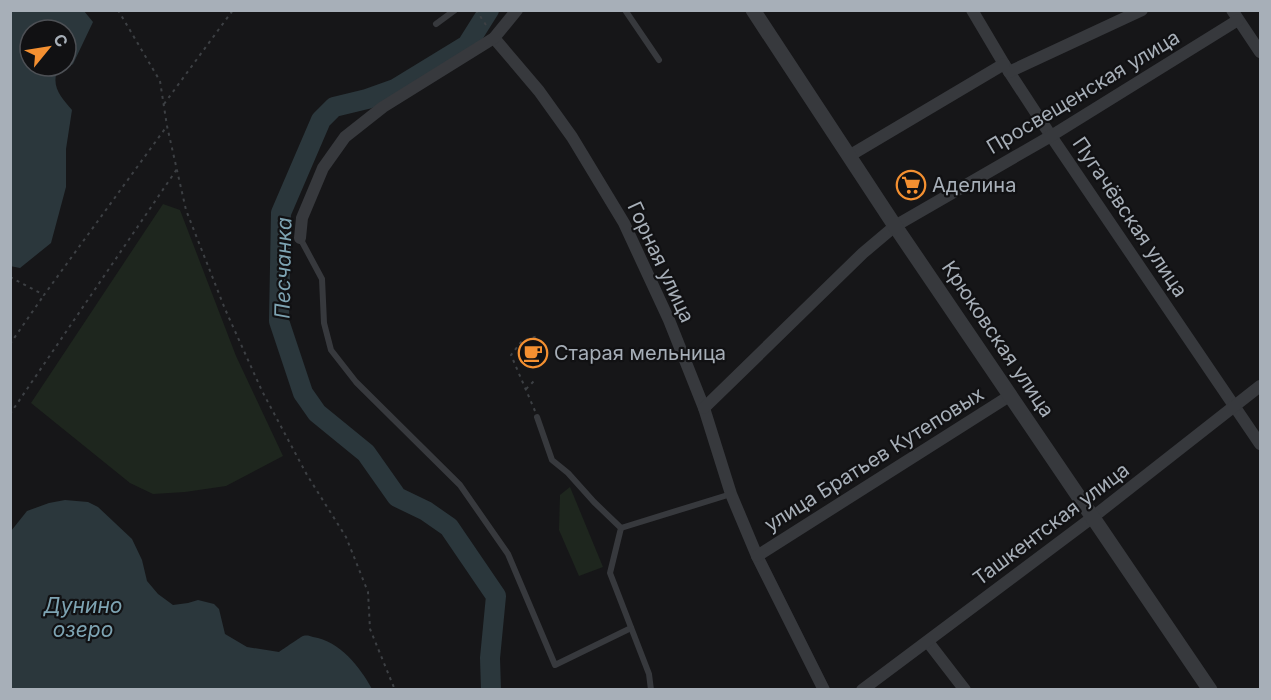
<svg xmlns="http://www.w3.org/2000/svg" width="1271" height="700" viewBox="0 0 1271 700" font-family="Inter,sans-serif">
<rect width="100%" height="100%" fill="#161618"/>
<!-- green -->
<g fill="#1e261e">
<path d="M163,204L180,210L236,356L283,456L226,486L185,492L153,494L130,483L31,403Z"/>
<path d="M570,487L603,567L579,576L559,530L560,495Z"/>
</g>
<!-- water -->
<g fill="#2b373c" fill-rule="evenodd">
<path d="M10,11H84L93,22L73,64L56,75C53,90 63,99 72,110L66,149V187L51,243L20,268L10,266ZM30,30H66V66H30Z"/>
<path d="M65,500L88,502L98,507L132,539L142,560L147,581L158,594L173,605L188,603L198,600L214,604L219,609L225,634L247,647L279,652C283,649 301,637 303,636C307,635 310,636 313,637C340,641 360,667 372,689H11V531L27,511L49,503Z"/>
</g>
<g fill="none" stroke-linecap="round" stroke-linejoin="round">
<!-- river -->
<path stroke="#2b373c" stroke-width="20" d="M489,10L467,45L395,89L367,99L334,107L321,120L281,213L279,321L303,393L317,413L366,453L397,497L426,511L449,527L496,596L490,658L491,690"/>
<!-- path -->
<g stroke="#3d4044" stroke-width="2" stroke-dasharray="3 4.5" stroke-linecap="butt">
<path d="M118,10L160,81L167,126L186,210L225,309L262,391L307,475L346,537L368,592L370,629L395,690"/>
<path d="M476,10L488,28"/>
<path d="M164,104L233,10"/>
<path d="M10,277L44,295L167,126"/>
<path d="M10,344L44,295"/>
<path d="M526,389L534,381"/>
<path d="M535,411L511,355L522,341L538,336"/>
<path d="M10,414L177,169"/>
</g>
<!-- service -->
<g stroke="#37393d" stroke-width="6">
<path d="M625,10L659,60"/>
<path d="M436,24L455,10"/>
<path d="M300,238L322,279L324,323L331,350L356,382L460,485L508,554L555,665L631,628"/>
<path d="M537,417L552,460L568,473L594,502L621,528L610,573L649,674L651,690"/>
<path d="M621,528L731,494"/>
</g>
<!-- minor -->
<g stroke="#37393d" stroke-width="12">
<path d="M972,10L1004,64L1051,136L1260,444"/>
<path d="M1232,10L1260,52"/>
<path d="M494,38L539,91L572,137L624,223L669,320L704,408L731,494L757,556L824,690"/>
<path d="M1009,72L1142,10"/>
<path d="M849,156L1004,64"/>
<path d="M300,238L302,218L323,168L345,137L383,107L494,38L517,10"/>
<path d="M704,408L863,253L895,226L1051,136L1238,20"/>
<path d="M757,556L1011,395"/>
<path d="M928,642L965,690"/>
<path d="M862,690L1093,517L1260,386"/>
</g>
<!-- tertiary -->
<path stroke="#37393d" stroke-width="15" d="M753,10L895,226L1210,690"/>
</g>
<!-- icons -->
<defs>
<g id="supermarket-ring" transform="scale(1.5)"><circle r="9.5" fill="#111113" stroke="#f49031" stroke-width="1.5"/><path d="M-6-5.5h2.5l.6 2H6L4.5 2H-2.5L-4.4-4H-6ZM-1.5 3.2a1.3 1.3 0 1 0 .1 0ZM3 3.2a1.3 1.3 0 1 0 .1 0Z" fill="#f49031"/></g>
<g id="cafe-ring" transform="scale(1.5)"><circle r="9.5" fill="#111113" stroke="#f49031" stroke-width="1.5"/><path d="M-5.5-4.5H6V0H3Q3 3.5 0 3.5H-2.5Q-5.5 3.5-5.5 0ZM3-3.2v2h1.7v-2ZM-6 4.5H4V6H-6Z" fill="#f49031"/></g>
</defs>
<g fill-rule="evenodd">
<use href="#supermarket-ring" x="911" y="185"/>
<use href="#cafe-ring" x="533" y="353"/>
</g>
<g text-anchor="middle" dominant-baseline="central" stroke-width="4.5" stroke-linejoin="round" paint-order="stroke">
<!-- street labels -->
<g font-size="20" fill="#a7afb8" stroke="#111113">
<text transform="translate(1083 92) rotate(-31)">Просвещенская улица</text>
<text transform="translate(1130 217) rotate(56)">Пугачёвская улица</text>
<text transform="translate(661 262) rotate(65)">Горная улица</text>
<text transform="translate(998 339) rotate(56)">Крюковская улица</text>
<text transform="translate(874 459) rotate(-32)">улица Братьев Кутеповых</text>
<text transform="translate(1051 524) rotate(-37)">Ташкентская улица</text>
</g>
<!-- poi labels -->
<g font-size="20" fill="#a7afb8" stroke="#111113" text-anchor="start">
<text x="932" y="185">Аделина</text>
<text x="554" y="353">Старая мельница</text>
</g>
<!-- water labels -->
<g font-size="21" font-style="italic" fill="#7ea4b3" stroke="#111113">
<text transform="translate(283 268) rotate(-89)">Песчанка</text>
<text x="83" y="605">Дунино<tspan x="83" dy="24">озеро</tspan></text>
</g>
</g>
<!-- border -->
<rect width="1271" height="700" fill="none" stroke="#a7afb8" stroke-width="24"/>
<!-- north arrow -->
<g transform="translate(48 48) rotate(60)"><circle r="28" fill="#111113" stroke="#4d5055" stroke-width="1.5"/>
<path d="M0-4.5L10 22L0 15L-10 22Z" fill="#f49031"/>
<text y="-9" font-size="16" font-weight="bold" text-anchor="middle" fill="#a7afb8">С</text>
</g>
</svg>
